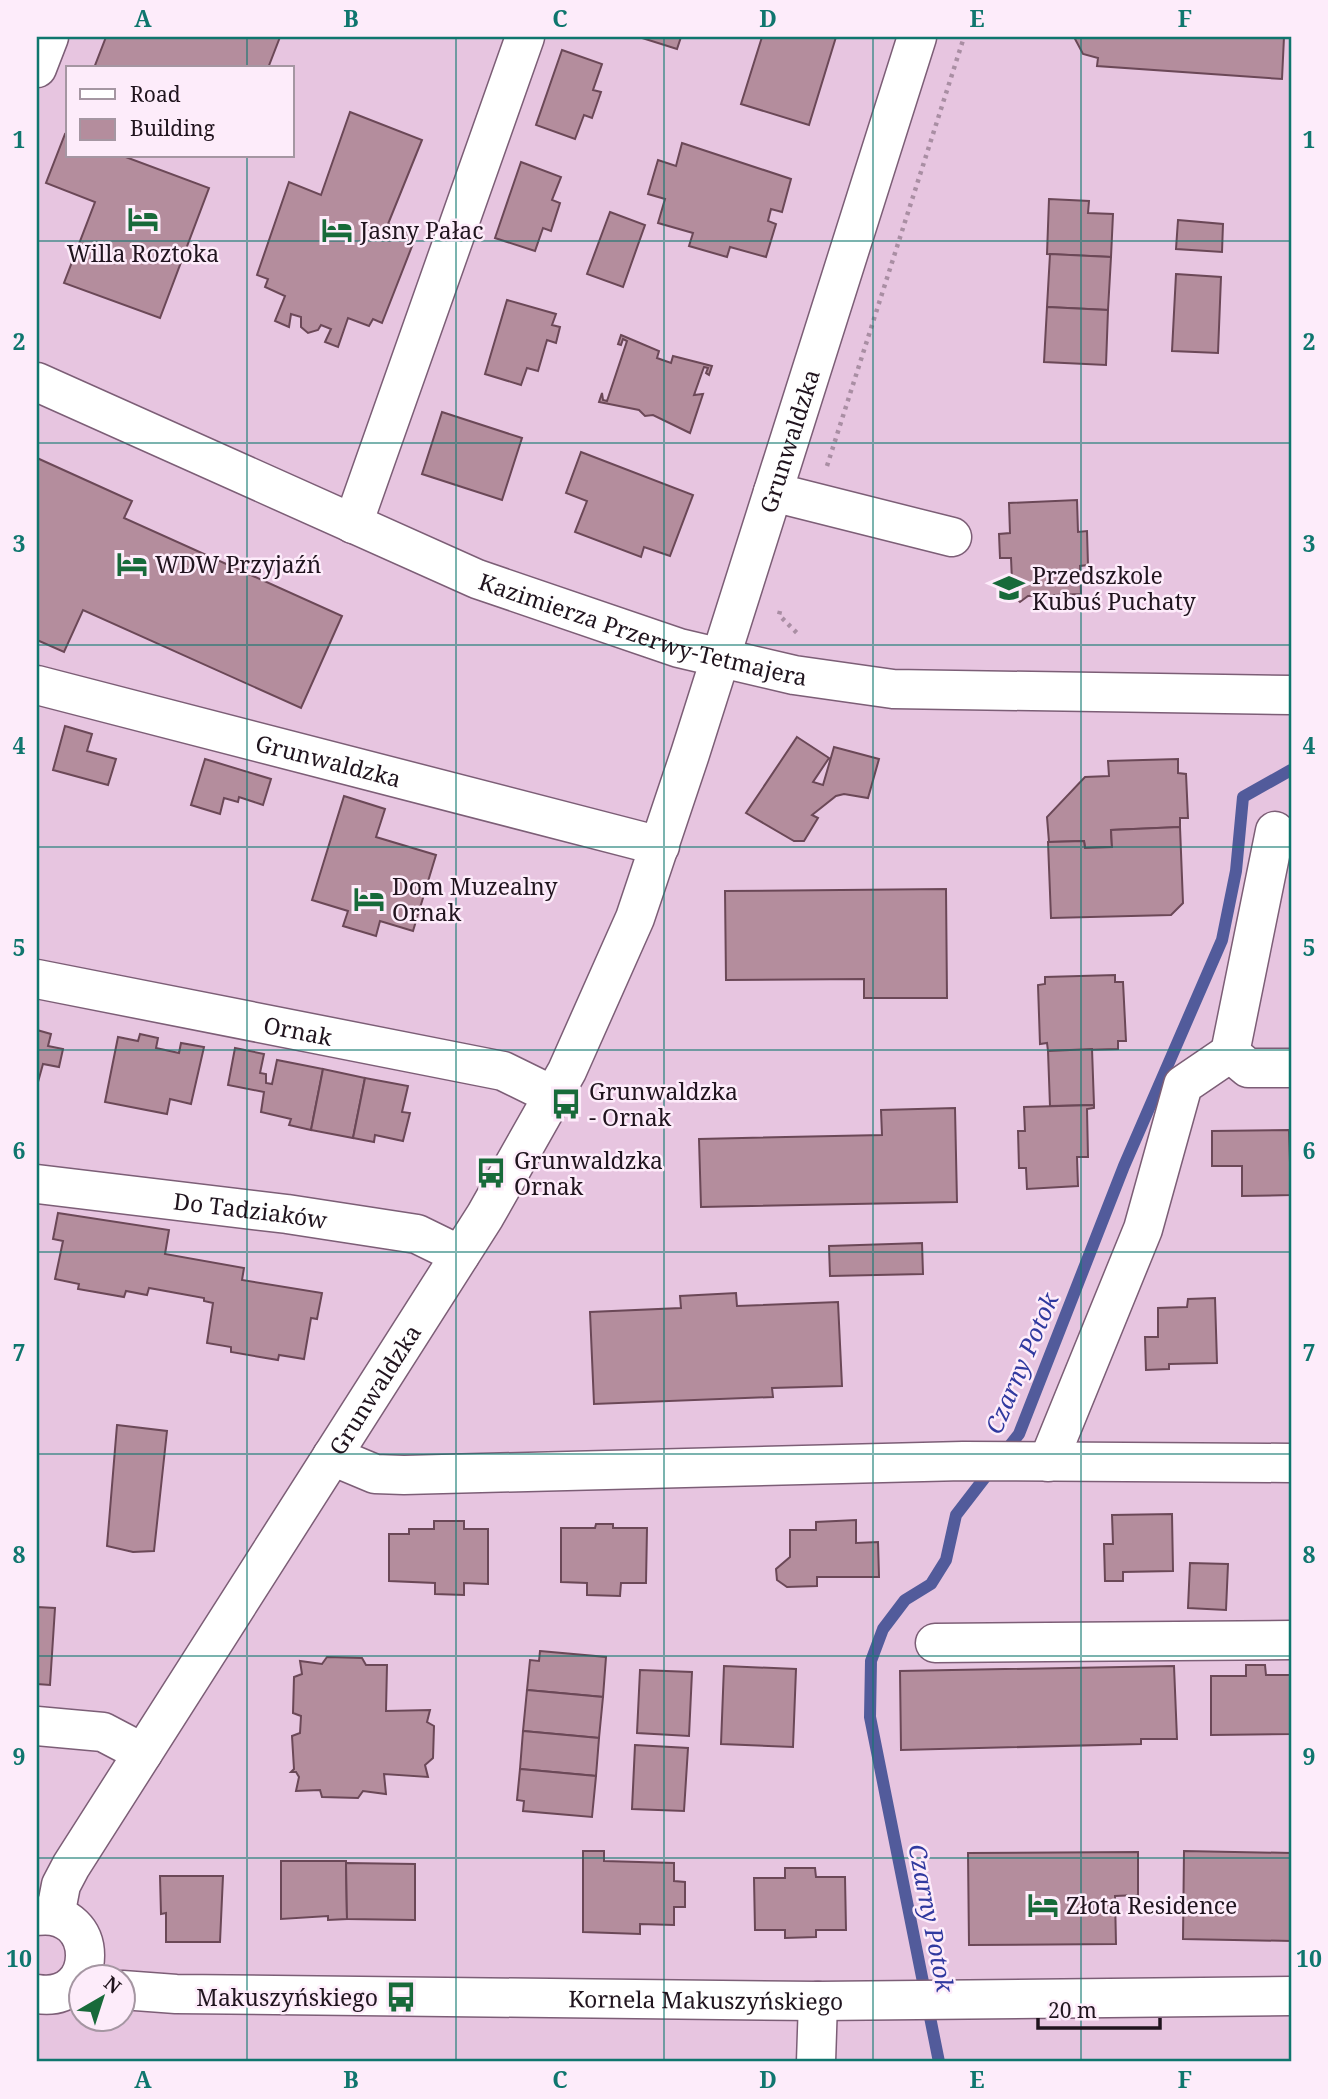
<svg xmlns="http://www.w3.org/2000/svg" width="1328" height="2099" viewBox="0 0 1328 2099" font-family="'Noto Serif',serif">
<rect width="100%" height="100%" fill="#e7c5e0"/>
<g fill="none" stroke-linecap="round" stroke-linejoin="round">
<!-- stream -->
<g stroke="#525b9b" stroke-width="12">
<path d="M1004,1453L1019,1434L1124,1166L1222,940L1236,871L1243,797L1291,770"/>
<path d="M939,2062L870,1717L871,1661L883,1629L905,1600L931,1584L946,1560L956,1515L993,1467"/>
</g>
</g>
<!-- building -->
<g fill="#b48d9d" stroke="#6b4857" stroke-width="2">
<path d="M106,37H280L268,68H94Z"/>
<path d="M639,37H681L677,49Z"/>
<path d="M762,37H836L809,125L741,104Z"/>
<path d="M1074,37H1284L1282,79L1097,66L1098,58L1083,54Z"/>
<path d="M562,50L602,64L593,90L601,92L592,118L584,115L575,139L536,125Z"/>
<path d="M350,112L422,140L388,224L416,236L382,323L373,319L369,326L348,318L338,347L325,342L331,329L321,325L318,330L308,333L301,327V317L291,314L289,327L275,321L285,296L265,287L268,279L257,275L289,182L321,195Z"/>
<path d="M65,134L68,135V156H123L209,188L160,318L64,283L95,202L46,183Z"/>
<path d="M682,143L791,179L782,212L771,209L768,221L776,224L766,257L730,247L727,257L689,246L693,233L658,223L665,199L648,194L658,160L676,166Z"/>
<path d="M521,162L561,177L552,200L560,203L551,231L543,228L535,251L495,238Z"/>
<path d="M1049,199L1089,201L1088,213L1113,214L1111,257L1047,254Z"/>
<path d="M610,212L645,225L623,287L587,274Z"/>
<path d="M1178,220L1223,224L1222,252L1176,249Z"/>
<path d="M1050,254L1111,257L1108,310L1047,307Z"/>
<path d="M1176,274L1221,277L1218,353L1172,351Z"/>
<path d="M507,300L556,314L552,325L560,327L556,343L547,340L538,371L527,368L521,385L485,374Z"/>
<path d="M1047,307L1108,310L1106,365L1044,362Z"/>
<path d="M621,335L659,351L657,358L671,363L673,356L712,366L709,375L706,373L708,368L704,367L694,395L703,394L690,433L653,415L645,416L639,410L599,402L602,393L603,400L607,401L627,341L623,339L621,345L618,344Z"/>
<path d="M442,412L522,438L502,500L422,474Z"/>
<path d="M581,452L693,495L670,556L644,547L641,557L575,532L587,501L566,493Z"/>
<path d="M37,458L132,501L124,518L342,616L301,708L83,610L64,652L37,640Z"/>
<path d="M1077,500L1078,532L1087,531L1088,565L1080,566L1081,594L1028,596L1020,602L1006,586L1012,581L1011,558H1000L999,534L1010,533L1009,503Z"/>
<path d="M65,726L92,734L87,751L116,759L108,785L53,770Z"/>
<path d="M797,737L829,758L813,782L823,785L834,747L879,759L868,798L844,794L836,796L812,815L818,818L804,841H794L746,813Z"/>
<path d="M205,759L271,779L263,805L239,797L238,802L224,798L220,814L191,805Z"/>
<path d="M1178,759V773L1186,774L1188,818H1180V827L1111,830L1112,847L1085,848L1084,841L1049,842L1047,817L1085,777L1109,776L1108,761Z"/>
<path d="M344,796L385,809L376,837L436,855L413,931L380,921L376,936L343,926L348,911L312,900Z"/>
<path d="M1180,827L1183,903L1171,915L1051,918L1048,842L1084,841L1085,848L1112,847L1111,830Z"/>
<path d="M946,889L947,998H864V979L726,980L725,891Z"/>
<path d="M1115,975V982H1123L1126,1041H1118V1049L1048,1051L1047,1043L1040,1044L1038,985L1045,984V977Z"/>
<path d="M37,1030L51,1034L48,1046L63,1049L59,1067L43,1064L38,1082Z"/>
<path d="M140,1034L158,1038L156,1048L179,1053L181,1043L204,1047L191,1104L170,1099L167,1114L105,1102L118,1037L138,1041Z"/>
<path d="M235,1048L264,1054L260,1073L266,1074V1083L272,1084L277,1060L323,1069L311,1130L289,1125L291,1119L261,1112L264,1092L228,1085Z"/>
<path d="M1092,1049L1094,1105L1050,1106L1048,1051Z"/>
<path d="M323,1069L365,1078L353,1138L311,1130Z"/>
<path d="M365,1078L408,1086L402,1112L410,1113L403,1141L375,1135L374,1142L353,1138Z"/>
<path d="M1094,1105V1108L1087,1109L1088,1157H1077L1078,1186L1027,1189L1026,1168H1019L1018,1131H1025L1024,1107Z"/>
<path d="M955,1108L957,1202L701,1207L699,1139L882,1135L881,1110Z"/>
<path d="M1289,1130L1291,1195L1242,1196V1166H1212V1131Z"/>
<path d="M58,1213L169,1230L165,1254L244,1268L242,1280L322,1293L317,1319L311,1318L304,1359L279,1355L278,1360L231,1352V1347L207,1343L213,1303L204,1301V1298L149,1288L147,1295L126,1291L124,1297L78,1289L79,1284L55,1279L63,1241L53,1239Z"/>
<path d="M922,1243L923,1274L830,1276L829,1246Z"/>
<path d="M736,1293L737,1306L838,1302L842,1386L772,1388L773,1397L594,1404L590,1312L681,1308L680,1296Z"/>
<path d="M1215,1298L1217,1363L1169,1364V1369L1146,1370L1145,1337H1158V1308L1187,1307L1188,1299Z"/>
<path d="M117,1425L167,1431L154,1551L133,1552L107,1546Z"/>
<path d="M1172,1514L1173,1571L1123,1572V1581H1105L1104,1544H1113L1112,1515Z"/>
<path d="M856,1520V1543L878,1542L879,1577H817V1586L787,1587L777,1580L776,1569L790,1557V1530H816V1522Z"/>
<path d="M434,1521H464V1529H488V1584L464,1583V1595L435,1594V1583L389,1581V1534H409V1529H434Z"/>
<path d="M596,1524H613V1528H647L646,1583H621L620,1596L587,1595V1583L561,1582V1528H595Z"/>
<path d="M1190,1563L1228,1564L1226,1610L1188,1608Z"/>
<path d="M37,1607L55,1608L50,1685L37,1684Z"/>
<path d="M540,1651L606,1657L603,1697L527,1690L530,1660L539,1661Z"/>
<path d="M327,1657L362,1658L366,1665H387L386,1711L430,1710L427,1722L434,1726L433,1758L425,1765L428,1777L384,1774L386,1794L363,1791L358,1798L322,1797L320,1790L296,1791L299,1777L296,1772H291L294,1769L292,1736L300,1733L301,1716L293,1713L294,1677L302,1674L300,1661L322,1664Z"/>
<path d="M1246,1665H1265L1266,1675H1291V1734L1211,1735V1676H1246Z"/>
<path d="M724,1666L796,1669L793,1747L721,1744Z"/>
<path d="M1174,1666L1177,1739H1141V1744L901,1750L900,1671Z"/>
<path d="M640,1670L692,1672L689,1736L637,1733Z"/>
<path d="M527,1690L603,1697L599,1738L523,1731Z"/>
<path d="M523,1731L599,1738L596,1776L520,1769Z"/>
<path d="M635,1745L688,1748L684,1811L632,1809Z"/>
<path d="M520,1769L596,1776L592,1817L523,1811L524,1801L517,1800Z"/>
<path d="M583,1851H604V1861L674,1863V1881L685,1882V1907H674V1925L640,1924V1934L583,1932Z"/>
<path d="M1184,1851L1291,1853V1941L1183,1939Z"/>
<path d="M1138,1852V1895L1115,1896L1116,1944L969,1945L968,1853Z"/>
<path d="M281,1861H346L347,1919L328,1920V1916L281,1919Z"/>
<path d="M346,1863L415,1864V1920L347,1919Z"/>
<path d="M785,1868H815L816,1877H845L846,1930H816V1937L785,1938V1930H755L754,1878H785Z"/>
<path d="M160,1876H223L220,1942H166V1913L161,1914Z"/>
</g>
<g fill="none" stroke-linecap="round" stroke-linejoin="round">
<!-- minor casing -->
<g stroke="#7c5e76" stroke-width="41">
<g id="minor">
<path d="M37,68L49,37"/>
<path id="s1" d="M37,382L477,579L679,648L794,675L893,689L1291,695"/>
<path d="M773,492L952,537"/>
<path d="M353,524L525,37"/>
<path id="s2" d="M37,685L660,846"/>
<path d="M1275,831L1230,1053L1248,1068H1291"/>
<path id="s3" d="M37,979L503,1071L554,1096"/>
<path id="s4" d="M37,1184L287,1214L417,1234L460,1255"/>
<path d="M332,1456L375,1474L404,1475L963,1461L1291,1463"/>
<path d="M1048,1462L1143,1229L1183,1085L1230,1053"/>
<path d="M935,1643L1291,1640"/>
<path d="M37,1726L103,1732L143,1753"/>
<path d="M37,1916C101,1907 101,2004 37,1994"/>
<path id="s5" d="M55,1916L61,1885L71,1866L485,1216L567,1071L635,918L690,754L917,37"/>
<path id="s6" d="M122,1990L176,1994L818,2001L1291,1996"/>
<path d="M816,2062L818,2001"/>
</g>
</g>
<!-- path -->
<g stroke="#a98ea3" stroke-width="4.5" stroke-dasharray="3.5 5" stroke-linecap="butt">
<path d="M827,466L964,37"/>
<path d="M780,611L779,615L797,633"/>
</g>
<!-- minor -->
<use href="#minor" stroke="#fff" stroke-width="38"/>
</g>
<!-- grid -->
<path fill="none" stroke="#0f766e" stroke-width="2" stroke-opacity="0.55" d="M247,37V68M456,37V2062M664,37V2062M873,37V2062M1081,37V2062M247,156V2062M37,241H1291M37,443H1291M37,645H1291M37,847H1291M37,1050H1291M37,1252H1291M37,1454H1291M37,1656H1291M37,1858H1291"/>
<!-- icons -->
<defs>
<g id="hotel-bare" transform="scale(2.415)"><path d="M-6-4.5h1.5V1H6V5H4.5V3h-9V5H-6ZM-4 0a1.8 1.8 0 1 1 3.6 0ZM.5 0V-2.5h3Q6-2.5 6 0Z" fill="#186a3a" stroke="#fdecfa" stroke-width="2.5" paint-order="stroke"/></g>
<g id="school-bare" transform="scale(2.415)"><path d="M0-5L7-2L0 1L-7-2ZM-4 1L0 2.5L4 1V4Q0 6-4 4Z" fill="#186a3a" stroke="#fdecfa" stroke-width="2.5" paint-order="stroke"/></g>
<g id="bus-bare" transform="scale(2.415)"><path d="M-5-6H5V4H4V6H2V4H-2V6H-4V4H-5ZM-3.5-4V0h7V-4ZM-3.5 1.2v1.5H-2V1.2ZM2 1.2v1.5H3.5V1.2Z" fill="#186a3a" stroke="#fdecfa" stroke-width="2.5" paint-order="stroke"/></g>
</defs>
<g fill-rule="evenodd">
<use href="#hotel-bare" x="143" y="219"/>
<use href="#hotel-bare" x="337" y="230"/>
<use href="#hotel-bare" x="132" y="564"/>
<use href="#school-bare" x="1009" y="588"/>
<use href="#hotel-bare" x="369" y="899"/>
<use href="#bus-bare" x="566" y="1104"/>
<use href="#bus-bare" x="491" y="1173"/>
<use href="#hotel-bare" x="1043" y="1905"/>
<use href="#bus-bare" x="401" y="1997"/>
</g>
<g text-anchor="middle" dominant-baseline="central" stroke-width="5" stroke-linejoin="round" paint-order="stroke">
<!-- poi labels -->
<g font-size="23" fill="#20141e" stroke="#fdecfa" text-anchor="start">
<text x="360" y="230">Jasny Pałac</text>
<text x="143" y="253" text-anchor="middle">Willa Roztoka</text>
<text x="155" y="564">WDW Przyjaźń</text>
<text x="1032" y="575">Przedszkole<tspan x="1032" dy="26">Kubuś Puchaty</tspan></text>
<text x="392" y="886">Dom Muzealny<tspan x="392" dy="26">Ornak</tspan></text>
<text x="589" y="1091">Grunwaldzka<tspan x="589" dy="26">- Ornak</tspan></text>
<text x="514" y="1160">Grunwaldzka<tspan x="514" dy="26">Ornak</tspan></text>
<text x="1066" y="1905">Złota Residence</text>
<text x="378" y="1997" text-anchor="end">Makuszyńskiego</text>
</g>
<!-- street labels -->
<g font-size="23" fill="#20141e" stroke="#fdecfa">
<text stroke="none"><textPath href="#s5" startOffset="1659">Grunwaldzka</textPath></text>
<text stroke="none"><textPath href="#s1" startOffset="656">Kazimierza Przerwy-Tetmajera</textPath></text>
<text stroke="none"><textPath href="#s2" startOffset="301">Grunwaldzka</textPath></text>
<text stroke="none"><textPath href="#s3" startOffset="266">Ornak</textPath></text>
<text stroke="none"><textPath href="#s4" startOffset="215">Do Tadziaków</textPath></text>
<text stroke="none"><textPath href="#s5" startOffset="618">Grunwaldzka</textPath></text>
<text stroke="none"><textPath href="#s6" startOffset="584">Kornela Makuszyńskiego</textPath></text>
</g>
<!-- water labels -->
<g font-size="24" font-style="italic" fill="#30399f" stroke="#fdecfa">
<text transform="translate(1021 1363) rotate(-67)">Czarny Potok</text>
<text transform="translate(932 1918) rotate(79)">Czarny Potok</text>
</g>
</g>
<!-- border -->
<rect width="1328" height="2099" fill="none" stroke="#fdecfa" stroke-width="77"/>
<!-- legend -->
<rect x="66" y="66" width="228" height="91" fill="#fdecfa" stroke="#a596a2" stroke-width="2"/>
<rect x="80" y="89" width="35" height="10" fill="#ffffff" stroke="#a596a2" stroke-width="2"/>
<text x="130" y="102" font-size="21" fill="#20141e">Road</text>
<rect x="80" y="119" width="35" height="21" fill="#b48d9d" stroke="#a596a2" stroke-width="2"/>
<text x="130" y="136" font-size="21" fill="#20141e">Building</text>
<!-- north arrow -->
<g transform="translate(102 1998) rotate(39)"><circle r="33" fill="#fdecfa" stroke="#a596a2" stroke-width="2"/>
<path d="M0-5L12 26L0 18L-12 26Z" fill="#186a3a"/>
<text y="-10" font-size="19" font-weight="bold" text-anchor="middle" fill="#20141e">N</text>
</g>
<!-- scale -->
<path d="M1038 2018v10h122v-10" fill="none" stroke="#20141e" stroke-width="3.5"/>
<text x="1048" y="2018" font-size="21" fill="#20141e" stroke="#fdecfa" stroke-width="5" paint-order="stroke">20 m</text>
<rect x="38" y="38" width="1252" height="2022" fill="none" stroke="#0f766e" stroke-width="2.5"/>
<g font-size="23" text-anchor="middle" font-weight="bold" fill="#0f766e">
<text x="143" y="27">A</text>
<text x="351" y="27">B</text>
<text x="560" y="27">C</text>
<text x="768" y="27">D</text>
<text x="977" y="27">E</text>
<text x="1185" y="27">F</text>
<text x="19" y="148">1</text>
<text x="1309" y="148">1</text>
<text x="19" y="350">2</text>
<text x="1309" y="350">2</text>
<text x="19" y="552">3</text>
<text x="1309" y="552">3</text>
<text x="19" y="754">4</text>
<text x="1309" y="754">4</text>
<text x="19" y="956">5</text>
<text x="1309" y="956">5</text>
<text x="19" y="1159">6</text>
<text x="1309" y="1159">6</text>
<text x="19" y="1361">7</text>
<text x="1309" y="1361">7</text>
<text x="19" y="1563">8</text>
<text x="1309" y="1563">8</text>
<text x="19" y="1765">9</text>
<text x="1309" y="1765">9</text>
<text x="19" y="1967">10</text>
<text x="1309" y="1967">10</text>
<text x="143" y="2088">A</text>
<text x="351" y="2088">B</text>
<text x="560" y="2088">C</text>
<text x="768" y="2088">D</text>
<text x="977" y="2088">E</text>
<text x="1185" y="2088">F</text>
</g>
</svg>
